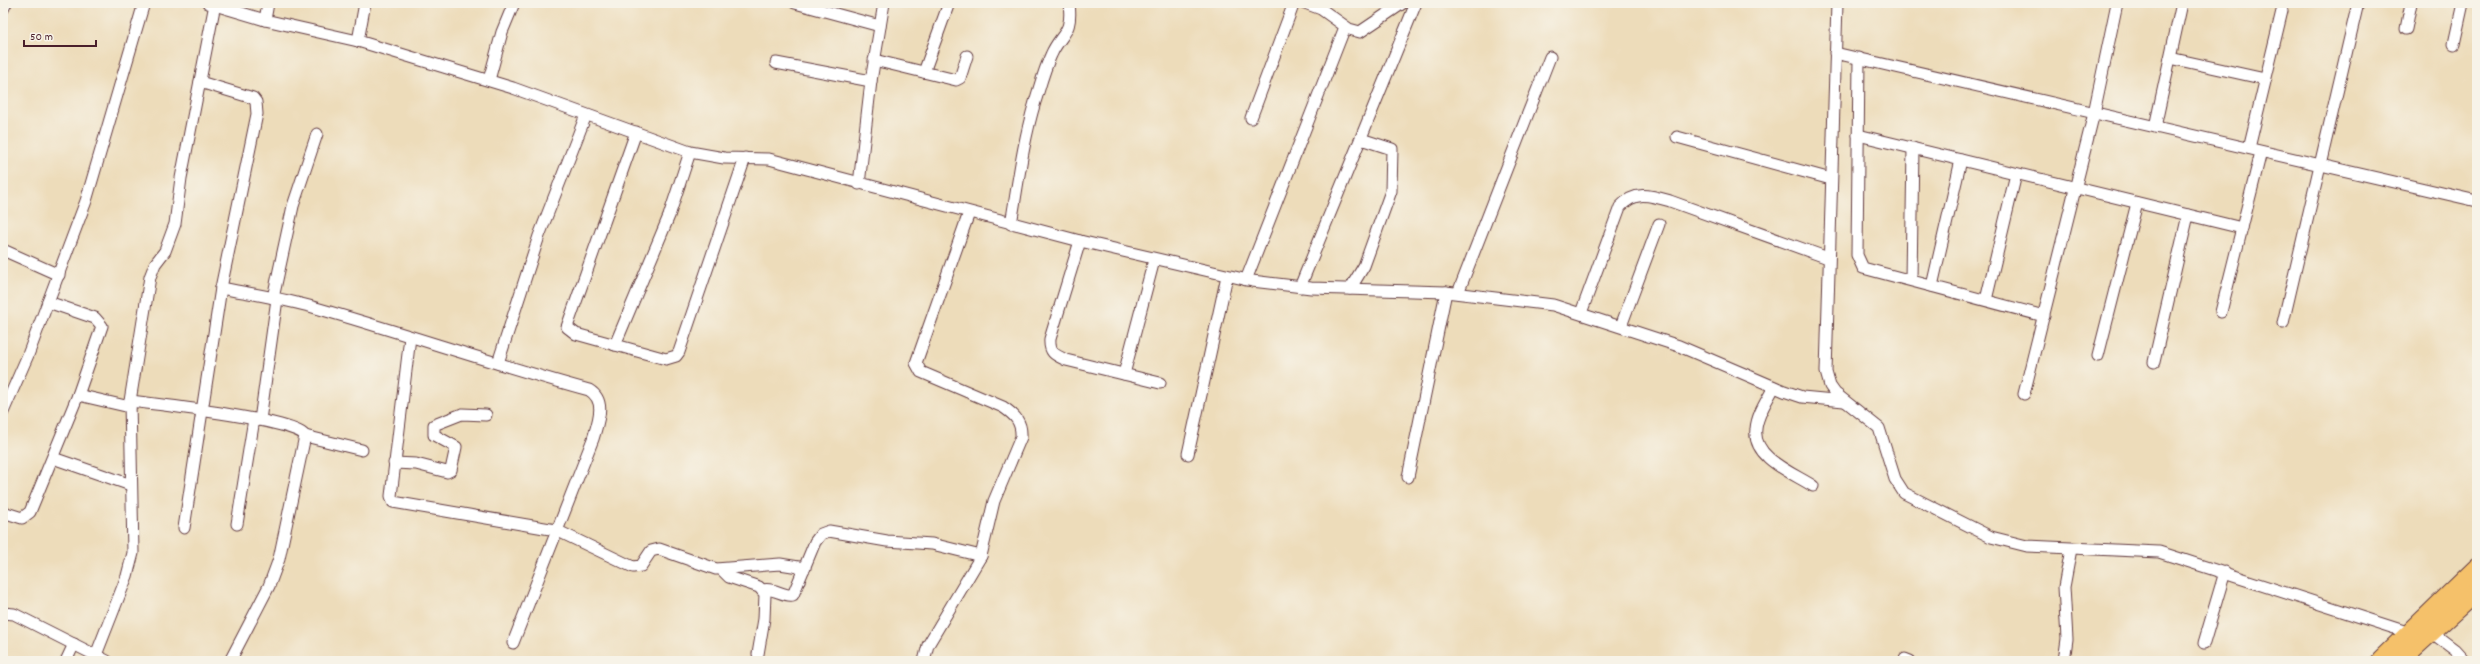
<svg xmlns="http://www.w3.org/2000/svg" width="2480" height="664" viewBox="0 0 2480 664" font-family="Dekko,sans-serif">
<rect width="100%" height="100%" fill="#f7f3e8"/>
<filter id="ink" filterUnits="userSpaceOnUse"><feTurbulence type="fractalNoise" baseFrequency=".025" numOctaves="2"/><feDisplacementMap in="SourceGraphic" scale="8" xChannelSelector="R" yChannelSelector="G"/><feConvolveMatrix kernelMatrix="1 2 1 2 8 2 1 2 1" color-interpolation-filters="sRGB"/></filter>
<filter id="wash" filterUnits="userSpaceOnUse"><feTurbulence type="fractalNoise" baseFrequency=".012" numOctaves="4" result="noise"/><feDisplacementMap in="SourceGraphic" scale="16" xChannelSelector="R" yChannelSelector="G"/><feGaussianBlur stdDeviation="0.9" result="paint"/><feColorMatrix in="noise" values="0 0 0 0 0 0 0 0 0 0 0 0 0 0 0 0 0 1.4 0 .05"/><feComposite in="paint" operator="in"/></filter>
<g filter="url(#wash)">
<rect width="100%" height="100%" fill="#eddcba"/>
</g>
<g filter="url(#ink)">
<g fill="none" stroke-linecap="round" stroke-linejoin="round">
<!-- minor casing -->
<g stroke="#623b40" stroke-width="13">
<g id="minor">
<path d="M208,3L265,20L358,41L513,88L690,152L724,158L769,159L1080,241L1252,281L1311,288L1446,292L1553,305L1679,346L1784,391L1802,397L1844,401"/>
<path d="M795,3L880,26"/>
<path d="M1305,3L1321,9L1349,29L1360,32L1403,3"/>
<path d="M1837,3L1826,372L1830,386L1835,393L1879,428L1895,479L1904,493L1991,537L2027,546L2159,552L2410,633"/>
<path d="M3,9L6,3"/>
<path d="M265,20L268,3"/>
<path d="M2406,29L2411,3"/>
<path d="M358,41L365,3"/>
<path d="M2454,44L2463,3"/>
<path d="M1835,53L2477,201"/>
<path d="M1859,58L1857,255L1863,268L2044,316"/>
<path d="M2170,58L2265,79"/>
<path d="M874,60L956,80L960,78L967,56"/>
<path d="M776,63L871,81"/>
<path d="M924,72L949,3"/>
<path d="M489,80L502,32L514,3"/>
<path d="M1251,118L1294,3"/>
<path d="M2155,127L2182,3"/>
<path d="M636,132L567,327L576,334L666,359L676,356L679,352L745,158"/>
<path d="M1858,135L2242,228"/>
<path d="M1677,137L1831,179"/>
<path d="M2249,148L2282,11"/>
<path d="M859,184L871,81L884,3"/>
<path d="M1011,224C1018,183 1023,142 1035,102C1040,86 1044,70 1051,55C1061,32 1073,35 1069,3"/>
<path d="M1080,241L1050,339C1049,353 1055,355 1066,360L1160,383"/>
<path d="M3,250L59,275"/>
<path d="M1246,280L1345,27"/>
<path d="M1911,280L1913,148"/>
<path d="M1932,286L1961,160"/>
<path d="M1300,287L1416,3"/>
<path d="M221,288C252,294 285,299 316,308C407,334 497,365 589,390C607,401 598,421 593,439L513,643"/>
<path d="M1350,289L1364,266L1391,191L1392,149L1361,139"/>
<path d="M1458,293L1550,57"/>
<path d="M273,298L293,206L317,134"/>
<path d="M1986,300L2016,174"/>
<path d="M2221,312L2261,152"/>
<path d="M1581,313L1620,207C1635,190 1650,195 1670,201L1828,258"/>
<path d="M2283,323L2358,3"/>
<path d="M1621,326L1659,224"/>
<path d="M410,337L391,496L393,502L556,530L633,567L641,566L651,551L659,549L716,569L780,564L805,568"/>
<path d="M615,345L669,216L690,152"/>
<path d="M2098,356L2137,203"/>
<path d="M2154,362L2188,215"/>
<path d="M498,363L539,236L586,115"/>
<path d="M1124,374L1154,260"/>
<path d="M1774,387C1768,399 1757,414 1756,429C1752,458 1793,473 1813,486"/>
<path d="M2024,394L2094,113L2117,3"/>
<path d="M78,395L130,407"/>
<path d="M130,401C155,404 297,420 305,436L279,559L269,586L230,661"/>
<path d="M3,412L28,355L86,201L144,3"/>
<path d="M260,420L277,299"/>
<path d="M305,436L362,450"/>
<path d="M1188,454L1227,276"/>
<path d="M53,458L131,485"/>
<path d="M394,463L416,464L447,472L451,470L456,447L434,435V425L462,414L486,415"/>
<path d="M1408,477L1446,292"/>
<path d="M3,512L22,518L30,512L78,395L102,326L95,318L48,302"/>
<path d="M237,524L254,419"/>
<path d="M184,528L221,288L257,114L256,102L253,98L200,82"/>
<path d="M722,570L729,577L759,587L765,594L764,619L758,654"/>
<path d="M763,590C774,587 783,597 793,595L815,542L821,534L829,531L887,541L932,544L981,556"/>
<path d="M3,613L14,614L107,661"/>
<path d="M2431,632L2455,650L2465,661"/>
<path d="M2204,643L2225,572"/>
<path d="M96,655L127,576L133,553L130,401L150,277L155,264L165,251L175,224L181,178L215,4"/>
<path d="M1905,659L1910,661"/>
<path d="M66,661L74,644"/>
<path d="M924,661L928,645L981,556L994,501L1021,437C1022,422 1015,415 1003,407L921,372L916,363L969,213"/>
<path d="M2064,661L2067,639L2064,587L2071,549"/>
</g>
</g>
<!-- trunk casing -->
<g stroke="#623b40" stroke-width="21">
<g id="trunk">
<path d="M2381,661L2477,568"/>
<path d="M2399,661L2477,590"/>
</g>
</g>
<!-- minor -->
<use href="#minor" stroke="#fff" stroke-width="11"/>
<!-- trunk -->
<use href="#trunk" stroke="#f5c16b" stroke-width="19"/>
</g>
</g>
<!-- margin -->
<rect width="2480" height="664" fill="none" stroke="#f7f3e8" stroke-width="16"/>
<!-- scale -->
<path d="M24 40v6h72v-6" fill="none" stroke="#4a1f2b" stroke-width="2"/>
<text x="30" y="40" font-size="12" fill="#4a1f2b" stroke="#f7f3e8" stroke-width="3" paint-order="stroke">50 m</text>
</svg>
